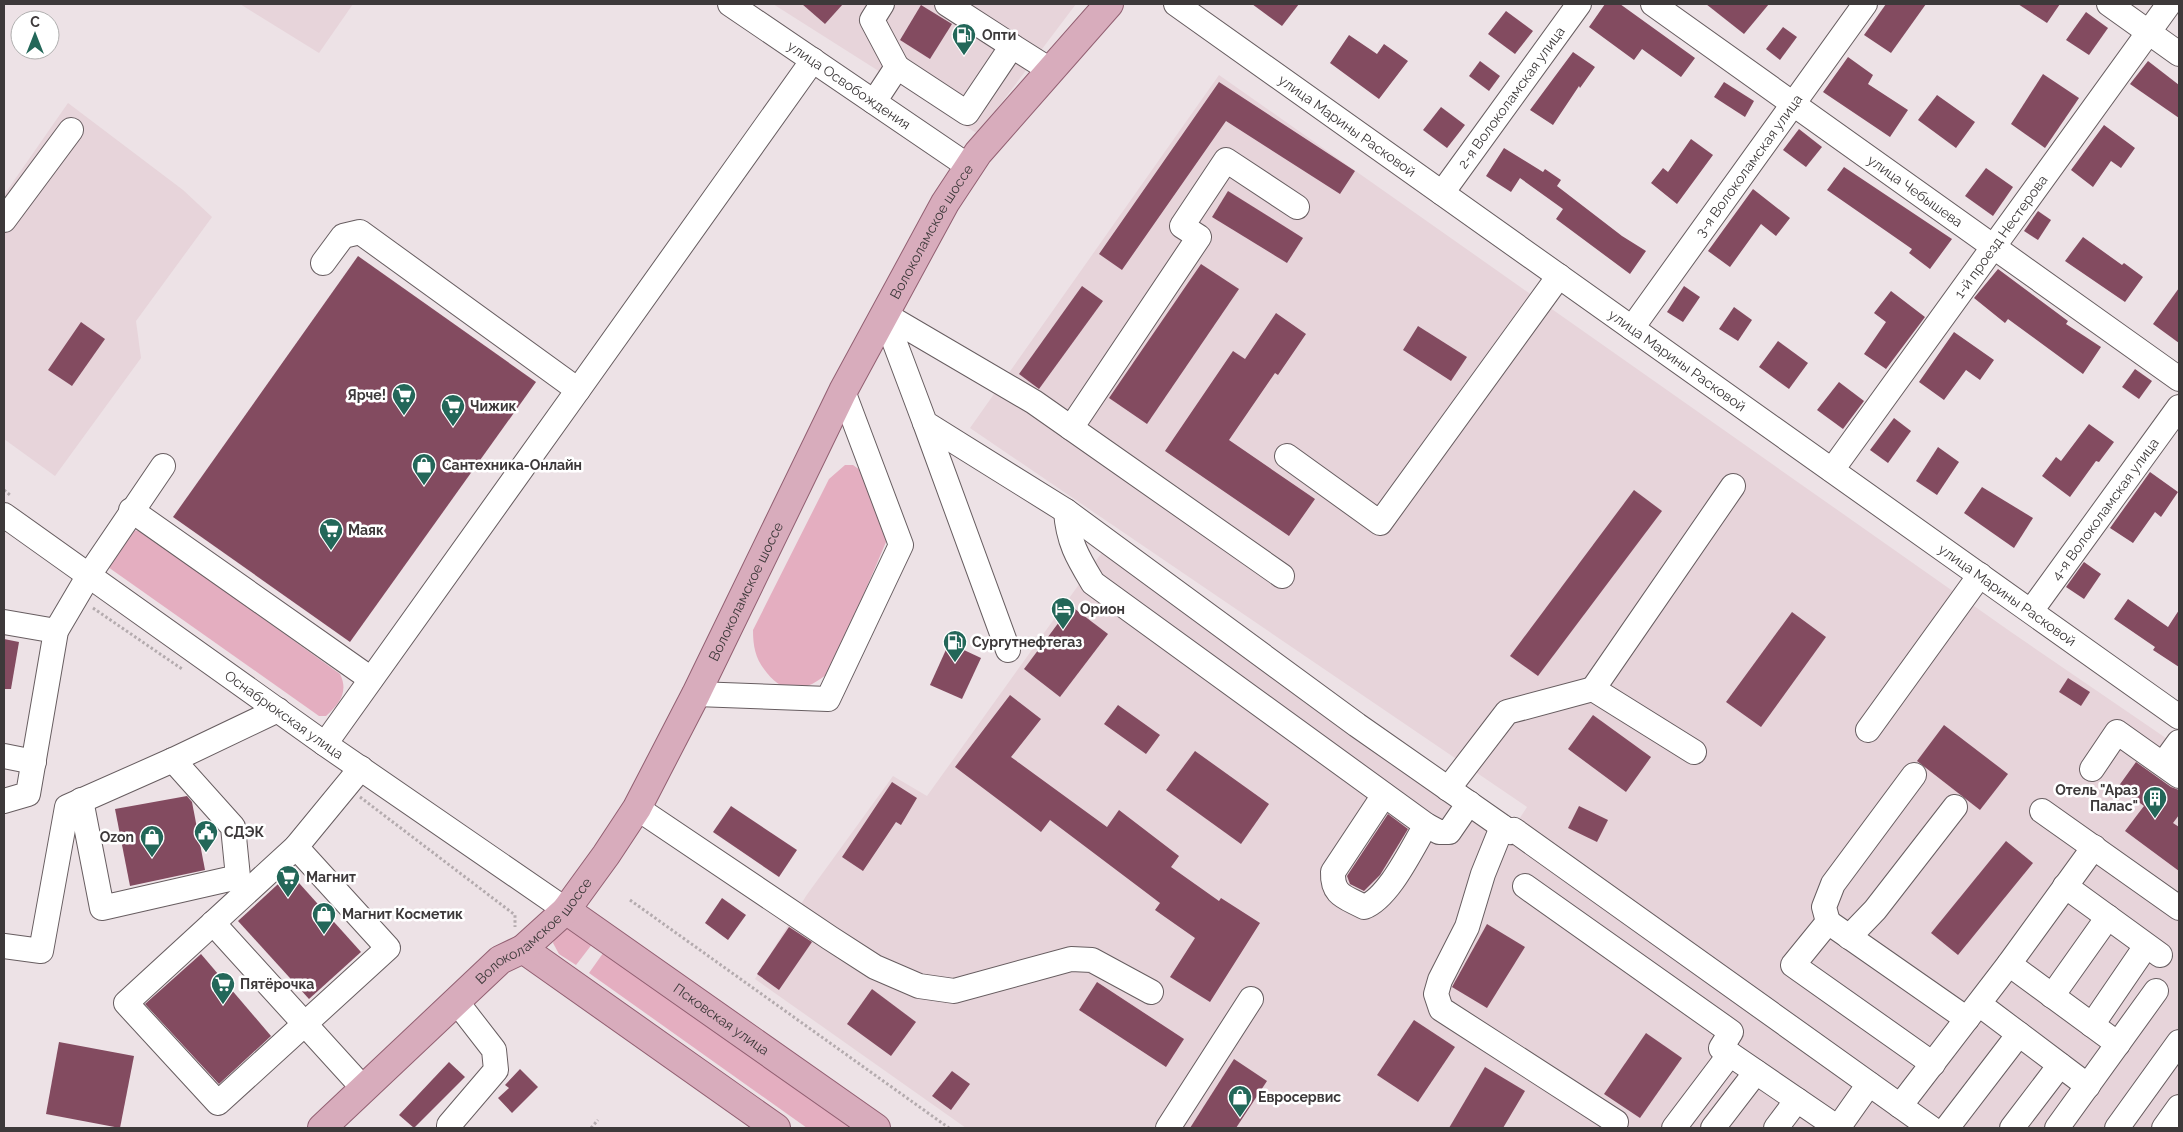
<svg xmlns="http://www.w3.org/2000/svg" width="2183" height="1132" viewBox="0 0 2183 1132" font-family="Raleway,sans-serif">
<rect width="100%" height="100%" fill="#ede2e6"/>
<!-- built -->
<g fill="#e7d4da">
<path d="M240,4H353L319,53Z"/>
<path d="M773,4H1076L978,134Z"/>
<path d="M1219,75L2011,632L2179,747V1128H966L755,979L806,896L893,776L927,796L1103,551L1505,841L1527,807L970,428Z"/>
<path d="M68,103L183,190L212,217L136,321L141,358L55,476L4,439V195Z"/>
</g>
<!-- green -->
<g fill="#e4aec0">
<path d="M845,465H853L860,470L884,516L886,542L831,671C809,689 788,699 767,673C756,660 753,648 753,630L829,479Z"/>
<path d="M131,530L142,531L340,674C349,692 339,704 326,716H319L108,567Z"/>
<path d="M566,929H574L593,943L576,965L559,954L553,943L556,935Z"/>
<path d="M606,949L856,1128H807L589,973Z"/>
</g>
<!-- building -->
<g fill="#834b60">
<path d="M802,4H843L825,24Z"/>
<path d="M1252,4H1299L1282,26Z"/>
<path d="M1605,4H1620L1695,58L1681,77L1642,49L1634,60L1589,27Z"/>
<path d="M1706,4H1769L1744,34Z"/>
<path d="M1886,4H1926L1891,53L1864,35Z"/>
<path d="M2018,4H2060L2047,23Z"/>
<path d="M921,5L952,24L930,59L900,40Z"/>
<path d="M1506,11L1533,31L1515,54L1488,34Z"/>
<path d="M2086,12L2108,28L2089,55L2066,40Z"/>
<path d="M1783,27L1797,37L1780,60L1766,49Z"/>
<path d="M1349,35L1377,54L1384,44L1408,61L1379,99L1330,63Z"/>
<path d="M1573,52L1595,67L1580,88L1579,86L1553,125L1530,110Z"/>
<path d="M1848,57L1873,75L1868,84L1908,110L1890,137L1823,92Z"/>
<path d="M1480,61L1500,76L1489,91L1469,76Z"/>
<path d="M2148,61L2179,85V118L2130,84Z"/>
<path d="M2043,74L2079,98L2045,148L2011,124Z"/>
<path d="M1219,82L1355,171L1340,194L1226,121L1122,270L1099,254Z"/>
<path d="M1724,82L1754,101L1745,117L1714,97Z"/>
<path d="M1937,95L1975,122L1956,148L1918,120Z"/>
<path d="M1441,107L1465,125L1447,148L1423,130Z"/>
<path d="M2104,125L2135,148L2121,168L2111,161L2093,187L2071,170Z"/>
<path d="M1799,129L1822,147L1806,167L1783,150Z"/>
<path d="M1691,139L1713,155L1677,204L1651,183L1663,168L1668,172Z"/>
<path d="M1504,148L1543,172L1545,169L1561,180L1557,186L1622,236L1646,251L1630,274L1556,219L1563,209L1520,178L1511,192L1486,176Z"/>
<path d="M1844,167L1952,239L1930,269L1909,253L1912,249L1827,190Z"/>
<path d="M1986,168L2013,187L1993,216L1965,196Z"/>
<path d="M1753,189L1790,218L1776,236L1761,224L1730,267L1708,251Z"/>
<path d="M1228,191L1303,238L1287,263L1212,217Z"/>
<path d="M2038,211L2051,220L2038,240L2024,231Z"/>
<path d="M2083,237L2122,265L2124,263L2143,277L2125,302L2065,261Z"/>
<path d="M358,256L536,382L350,642L173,517Z"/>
<path d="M1201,264L1239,289L1147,424L1109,398Z"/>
<path d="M1998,269L2068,321L2066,324L2101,347L2083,374L2008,319L2005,323L1974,298Z"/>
<path d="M1082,286L1103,301L1039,389L1019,374Z"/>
<path d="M1684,286L1700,297L1683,322L1667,312Z"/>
<path d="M2179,288V343L2153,324Z"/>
<path d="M1891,291L1925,317L1886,369L1864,354L1886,322L1874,313Z"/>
<path d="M1734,307L1752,320L1738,341L1719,329Z"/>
<path d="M1276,313L1306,334L1278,375L1275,373L1229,440L1315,499L1289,536L1165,451L1233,351L1245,359Z"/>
<path d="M81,322L105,339L72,386L48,370Z"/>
<path d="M1418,326L1467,357L1451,381L1403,350Z"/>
<path d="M1954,332L1994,360L1980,380L1966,370L1944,400L1919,382Z"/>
<path d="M1778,341L1808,363L1789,389L1759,367Z"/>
<path d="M2135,369L2152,381L2139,399L2122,387Z"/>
<path d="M1839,382L1864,401L1843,429L1817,410Z"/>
<path d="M1894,418L1911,431L1888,463L1870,450Z"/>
<path d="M2089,424L2114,442L2099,462L2096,461L2070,497L2042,476L2056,457L2061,461Z"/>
<path d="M1938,447L1959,462L1937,495L1916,481Z"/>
<path d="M2150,472L2178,492L2161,517L2155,512L2133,543L2110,528Z"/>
<path d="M1982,487L2033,518L2014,548L1964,513Z"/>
<path d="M1634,490L1662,511L1538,676L1510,656Z"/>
<path d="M2084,562L2101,574L2084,599L2066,587Z"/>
<path d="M2128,599L2168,627L2179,610V667L2153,650L2155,647L2114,619Z"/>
<path d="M1071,606L1108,634L1060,697L1024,669Z"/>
<path d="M1792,612L1826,637L1761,727L1726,702Z"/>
<path d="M4,639L19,642L11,689H4Z"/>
<path d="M949,643L981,658L962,699L930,685Z"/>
<path d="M2068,678L2090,692L2081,706L2059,692Z"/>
<path d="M1010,695L1041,719L1011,757L1107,827L1119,810L1179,856L1171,867L1219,901L1221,898L1260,923L1210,1002L1170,977L1195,938L1155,910L1160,903L1050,820L1041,832L955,767Z"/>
<path d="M1118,705L1160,735L1146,754L1104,724Z"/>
<path d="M1593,715L1651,757L1626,792L1568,749Z"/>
<path d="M1944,725L2008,774L1980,810L1917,761Z"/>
<path d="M1195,751L1269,804L1241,844L1166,790Z"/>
<path d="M2136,762L2171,787L2179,790V815L2173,823L2179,827V871L2125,831L2144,806L2118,787Z"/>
<path d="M892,782L917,798L901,825L896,822L863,871L842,857Z"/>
<path d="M187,796L192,802L205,870L130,886L115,809Z"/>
<path d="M731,806L797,850L779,877L713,832Z"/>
<path d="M1579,806L1608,820L1597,842L1568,828Z"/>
<path d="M1388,814L1408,829L1380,875L1364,891L1350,884L1347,876Z"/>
<path d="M2006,841L2033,863L1958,955L1931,933Z"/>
<path d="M290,873L361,952L309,999L238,921Z"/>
<path d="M722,898L746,915L728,940L705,923Z"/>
<path d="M1487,924L1525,947L1487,1008L1452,987Z"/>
<path d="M789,927L812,942L779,990L757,974Z"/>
<path d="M201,954L271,1036L219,1084L145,1004Z"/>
<path d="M1097,982L1184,1039L1166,1067L1079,1010Z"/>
<path d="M872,989L916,1022L891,1056L847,1024Z"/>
<path d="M1414,1020L1455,1047L1418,1102L1377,1075Z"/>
<path d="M1646,1033L1682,1058L1640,1118L1604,1094Z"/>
<path d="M59,1042L134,1056L120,1128L46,1114Z"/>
<path d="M1234,1059L1267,1081L1236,1128H1190Z"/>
<path d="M449,1062L465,1077L414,1128L399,1115Z"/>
<path d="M1485,1067L1525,1091L1503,1128H1449Z"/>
<path d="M520,1069L538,1087L512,1113L498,1098L509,1088L505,1085Z"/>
<path d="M952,1071L970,1084L951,1110L932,1096Z"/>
</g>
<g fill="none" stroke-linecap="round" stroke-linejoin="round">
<!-- minor casing -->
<g stroke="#675d60" stroke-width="26">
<g id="minor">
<path id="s1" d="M730,4L968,166"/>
<path d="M882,4L872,20L897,67"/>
<path d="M947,4L1012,46"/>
<path id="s2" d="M1176,4L2179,717"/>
<path id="s3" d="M1653,4L2179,379"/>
<path d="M2109,4L2179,54"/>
<path d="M874,102L897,67L967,113L1012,46L1050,70"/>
<path id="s4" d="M1442,193L1579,4"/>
<path d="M4,220L71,130"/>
<path d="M323,263L343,236L360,232L578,390L325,744"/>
<path id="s5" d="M1632,328L1865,4"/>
<path d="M578,390L813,60"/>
<path d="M925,423L1008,650"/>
<path d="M1071,428L1199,237L1182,226L1226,160L1297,207"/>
<path d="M1287,456L1380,523L1559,276"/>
<path id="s6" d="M1832,470L2169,4"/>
<path d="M131,510L371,679"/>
<path d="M1066,511C1068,542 1078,558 1093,583L1426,825L1439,832H1449L1469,803"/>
<path id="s7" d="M4,515L325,744L566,910"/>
<path d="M1282,576L1034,402L884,314L925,423L1066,511L1357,725L1510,832L1514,830L1931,1128"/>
<path id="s8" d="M2031,611L2179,407"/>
<path d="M4,622L56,631"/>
<path d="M1593,689L1733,486"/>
<path d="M696,694L828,699L901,545L843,391"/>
<path d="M1868,730L1980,575"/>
<path d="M4,756L34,762"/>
<path d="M2163,764L2179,742"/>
<path d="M2092,769L2117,732L2179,776"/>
<path d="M1448,789L1507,712L1593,689L1694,752"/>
<path d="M1384,795L1333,872C1332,896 1346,897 1364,907C1389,898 1412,848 1426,825"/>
<path d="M81,800L102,908L238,877L233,827L173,760"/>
<path d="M4,801L28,794L56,631L89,575L163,466"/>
<path d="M637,808L830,938L875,967L919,986L954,991L1071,959L1092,960L1151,992"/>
<path d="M2042,811L2179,908"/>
<path d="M1502,827L1483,874L1467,927L1440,980L1436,994L1441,1009L1616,1122"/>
<path d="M296,847L388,948L218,1103L126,1003Z"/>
<path d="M296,847L361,768"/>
<path d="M1525,886L1731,1032L1721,1048L1838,1128"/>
<path d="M2065,886L2160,955"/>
<path d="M1828,922L1824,907L1833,884L1914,775"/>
<path d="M213,923L363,1088"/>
<path d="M1849,937L1875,910L1955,807"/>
<path d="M4,946L41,951L67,807L173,760L278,710"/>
<path d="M2009,964L2118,1044"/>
<path d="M2052,996L2108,917"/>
<path d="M1979,1004L2088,1086"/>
<path d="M2092,1025L2146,946"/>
<path d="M1933,1064L1793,965L1828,922L1967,1019"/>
<path d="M1900,1106L2009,964L2094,847"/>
<path d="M449,1128V1125L496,1070L494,1050L456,1001"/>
<path d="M1168,1128L1251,999"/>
<path d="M1674,1128L1730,1054"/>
<path d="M1713,1128L1756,1072"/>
<path d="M1776,1128L1797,1100"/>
<path d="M1838,1128L1869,1084"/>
<path d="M1947,1128L2019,1034"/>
<path d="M2012,1128L2060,1065"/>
<path d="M2057,1128L2156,991"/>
<path d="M2117,1128L2179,1042"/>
<path d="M2164,1128L2179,1107"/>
</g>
</g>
<!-- major casing -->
<g stroke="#915f71" stroke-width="30">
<g id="major">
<path id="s9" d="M566,910L876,1128"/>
<path d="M523,949L776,1128"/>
<path id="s10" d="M322,1128L500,960L523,949L566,910L606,855L637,808L696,694L843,391L945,203L978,153L1109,4"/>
</g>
</g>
<!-- path -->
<g stroke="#b4abae" stroke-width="3" stroke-dasharray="2.5 2.5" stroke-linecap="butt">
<path d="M4,490L10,495"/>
<path d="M93,608L182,669"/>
<path d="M360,797L515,915V927"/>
<path d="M630,900L949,1128"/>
<path d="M591,1128L598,1120"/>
</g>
<!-- minor -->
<use href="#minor" stroke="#fff" stroke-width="24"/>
<!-- major -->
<use href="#major" stroke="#d8acbc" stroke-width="28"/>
</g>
<!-- icons -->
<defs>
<g id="fuel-pin" transform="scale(1.25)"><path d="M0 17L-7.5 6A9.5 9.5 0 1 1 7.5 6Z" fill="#236759" stroke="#fff"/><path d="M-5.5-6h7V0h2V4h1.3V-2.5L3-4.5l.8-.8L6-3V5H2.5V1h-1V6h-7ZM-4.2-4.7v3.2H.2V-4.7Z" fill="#fff"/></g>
<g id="supermarket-pin" transform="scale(1.25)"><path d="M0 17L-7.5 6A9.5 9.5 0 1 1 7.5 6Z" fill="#236759" stroke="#fff"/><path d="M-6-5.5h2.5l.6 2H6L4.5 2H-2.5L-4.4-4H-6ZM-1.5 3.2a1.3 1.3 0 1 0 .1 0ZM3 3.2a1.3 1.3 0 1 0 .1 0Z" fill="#fff"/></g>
<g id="shop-pin" transform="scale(1.25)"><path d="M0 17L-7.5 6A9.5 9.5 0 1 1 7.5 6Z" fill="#236759" stroke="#fff"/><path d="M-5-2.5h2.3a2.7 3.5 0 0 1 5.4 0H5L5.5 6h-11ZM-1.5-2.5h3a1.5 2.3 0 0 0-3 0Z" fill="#fff"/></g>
<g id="hotel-pin" transform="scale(1.25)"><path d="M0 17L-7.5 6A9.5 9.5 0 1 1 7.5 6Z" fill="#236759" stroke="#fff"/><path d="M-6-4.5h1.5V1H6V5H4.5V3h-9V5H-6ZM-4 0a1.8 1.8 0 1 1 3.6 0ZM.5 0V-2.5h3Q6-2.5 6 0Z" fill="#fff"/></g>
<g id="building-pin" transform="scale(1.25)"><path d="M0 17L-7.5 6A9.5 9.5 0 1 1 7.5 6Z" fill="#236759" stroke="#fff"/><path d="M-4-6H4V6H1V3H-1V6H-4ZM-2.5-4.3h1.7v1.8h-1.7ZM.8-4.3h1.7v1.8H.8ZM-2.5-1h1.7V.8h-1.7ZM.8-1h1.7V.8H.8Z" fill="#fff"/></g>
<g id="civic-pin" transform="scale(1.25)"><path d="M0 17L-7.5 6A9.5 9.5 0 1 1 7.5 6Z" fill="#236759" stroke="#fff"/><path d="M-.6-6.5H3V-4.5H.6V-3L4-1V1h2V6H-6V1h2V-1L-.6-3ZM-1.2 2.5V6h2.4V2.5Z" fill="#fff"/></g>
</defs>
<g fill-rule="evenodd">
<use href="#fuel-pin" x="964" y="35"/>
<use href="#supermarket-pin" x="404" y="395"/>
<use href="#supermarket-pin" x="453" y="406"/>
<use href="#shop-pin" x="424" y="465"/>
<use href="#supermarket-pin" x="331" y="530"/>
<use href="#hotel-pin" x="1063" y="609"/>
<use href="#fuel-pin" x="955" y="642"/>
<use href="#building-pin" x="2155" y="798"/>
<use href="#civic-pin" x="206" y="832"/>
<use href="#shop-pin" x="152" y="837"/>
<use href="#supermarket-pin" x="288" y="877"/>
<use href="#shop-pin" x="324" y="914"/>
<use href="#supermarket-pin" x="223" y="984"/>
<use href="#shop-pin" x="1240" y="1097"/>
</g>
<g text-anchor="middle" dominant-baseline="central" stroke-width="5" stroke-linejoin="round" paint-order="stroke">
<!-- poi labels -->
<g font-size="14" font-weight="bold" fill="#3d393a" stroke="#fff" text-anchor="start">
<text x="982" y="35">Опти</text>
<text x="386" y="395" text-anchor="end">Ярче!</text>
<text x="470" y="406">Чижик</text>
<text x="442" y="465">Сантехника-Онлайн</text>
<text x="348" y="530">Маяк</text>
<text x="1080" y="609">Орион</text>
<text x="972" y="642">Сургутнефтегаз</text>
<text x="2138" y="790" text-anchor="end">Отель "Араз<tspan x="2138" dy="16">Палас"</tspan></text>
<text x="224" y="832">СДЭК</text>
<text x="134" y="837" text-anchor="end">Ozon</text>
<text x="306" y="877">Магнит</text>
<text x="342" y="914">Магнит Косметик</text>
<text x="240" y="984">Пятёрочка</text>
<text x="1258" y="1097">Евросервис</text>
</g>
<!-- street labels -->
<g font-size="14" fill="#3d393a" stroke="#fff">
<text stroke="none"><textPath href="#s1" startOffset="144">улица Освобождения</textPath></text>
<text stroke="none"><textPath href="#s4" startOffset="118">2-я Волоколамская улица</textPath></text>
<text stroke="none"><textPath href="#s2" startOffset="210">улица Марины Расковой</textPath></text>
<text stroke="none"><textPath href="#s5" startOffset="200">3-я Волоколамская улица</textPath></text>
<text stroke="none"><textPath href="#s3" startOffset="322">улица Чебышева</textPath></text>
<text stroke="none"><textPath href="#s10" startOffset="1100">Волоколамское шоссе</textPath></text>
<text stroke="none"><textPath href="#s6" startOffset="288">1-й проезд Нестерова</textPath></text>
<text stroke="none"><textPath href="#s2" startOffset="615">улица Марины Расковой</textPath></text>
<text stroke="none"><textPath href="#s8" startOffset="126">4-я Волоколамская улица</textPath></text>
<text stroke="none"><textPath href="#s10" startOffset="695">Волоколамское шоссе</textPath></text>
<text stroke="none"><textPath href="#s2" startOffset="1020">улица Марины Расковой</textPath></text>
<text stroke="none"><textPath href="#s7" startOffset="344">Оснабрюкская улица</textPath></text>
<text stroke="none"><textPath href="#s10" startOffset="290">Волоколамское шоссе</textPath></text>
<text stroke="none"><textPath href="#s9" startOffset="190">Псковская улица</textPath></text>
</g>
</g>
<!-- border -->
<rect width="2183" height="1132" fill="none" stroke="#3d393a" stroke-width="10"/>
<!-- north arrow -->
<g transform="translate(35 35)"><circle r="24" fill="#ffffff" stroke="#b1b0b0"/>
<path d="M0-4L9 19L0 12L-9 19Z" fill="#236759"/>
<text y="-8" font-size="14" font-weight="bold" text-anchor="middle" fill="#3d393a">С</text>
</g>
</svg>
